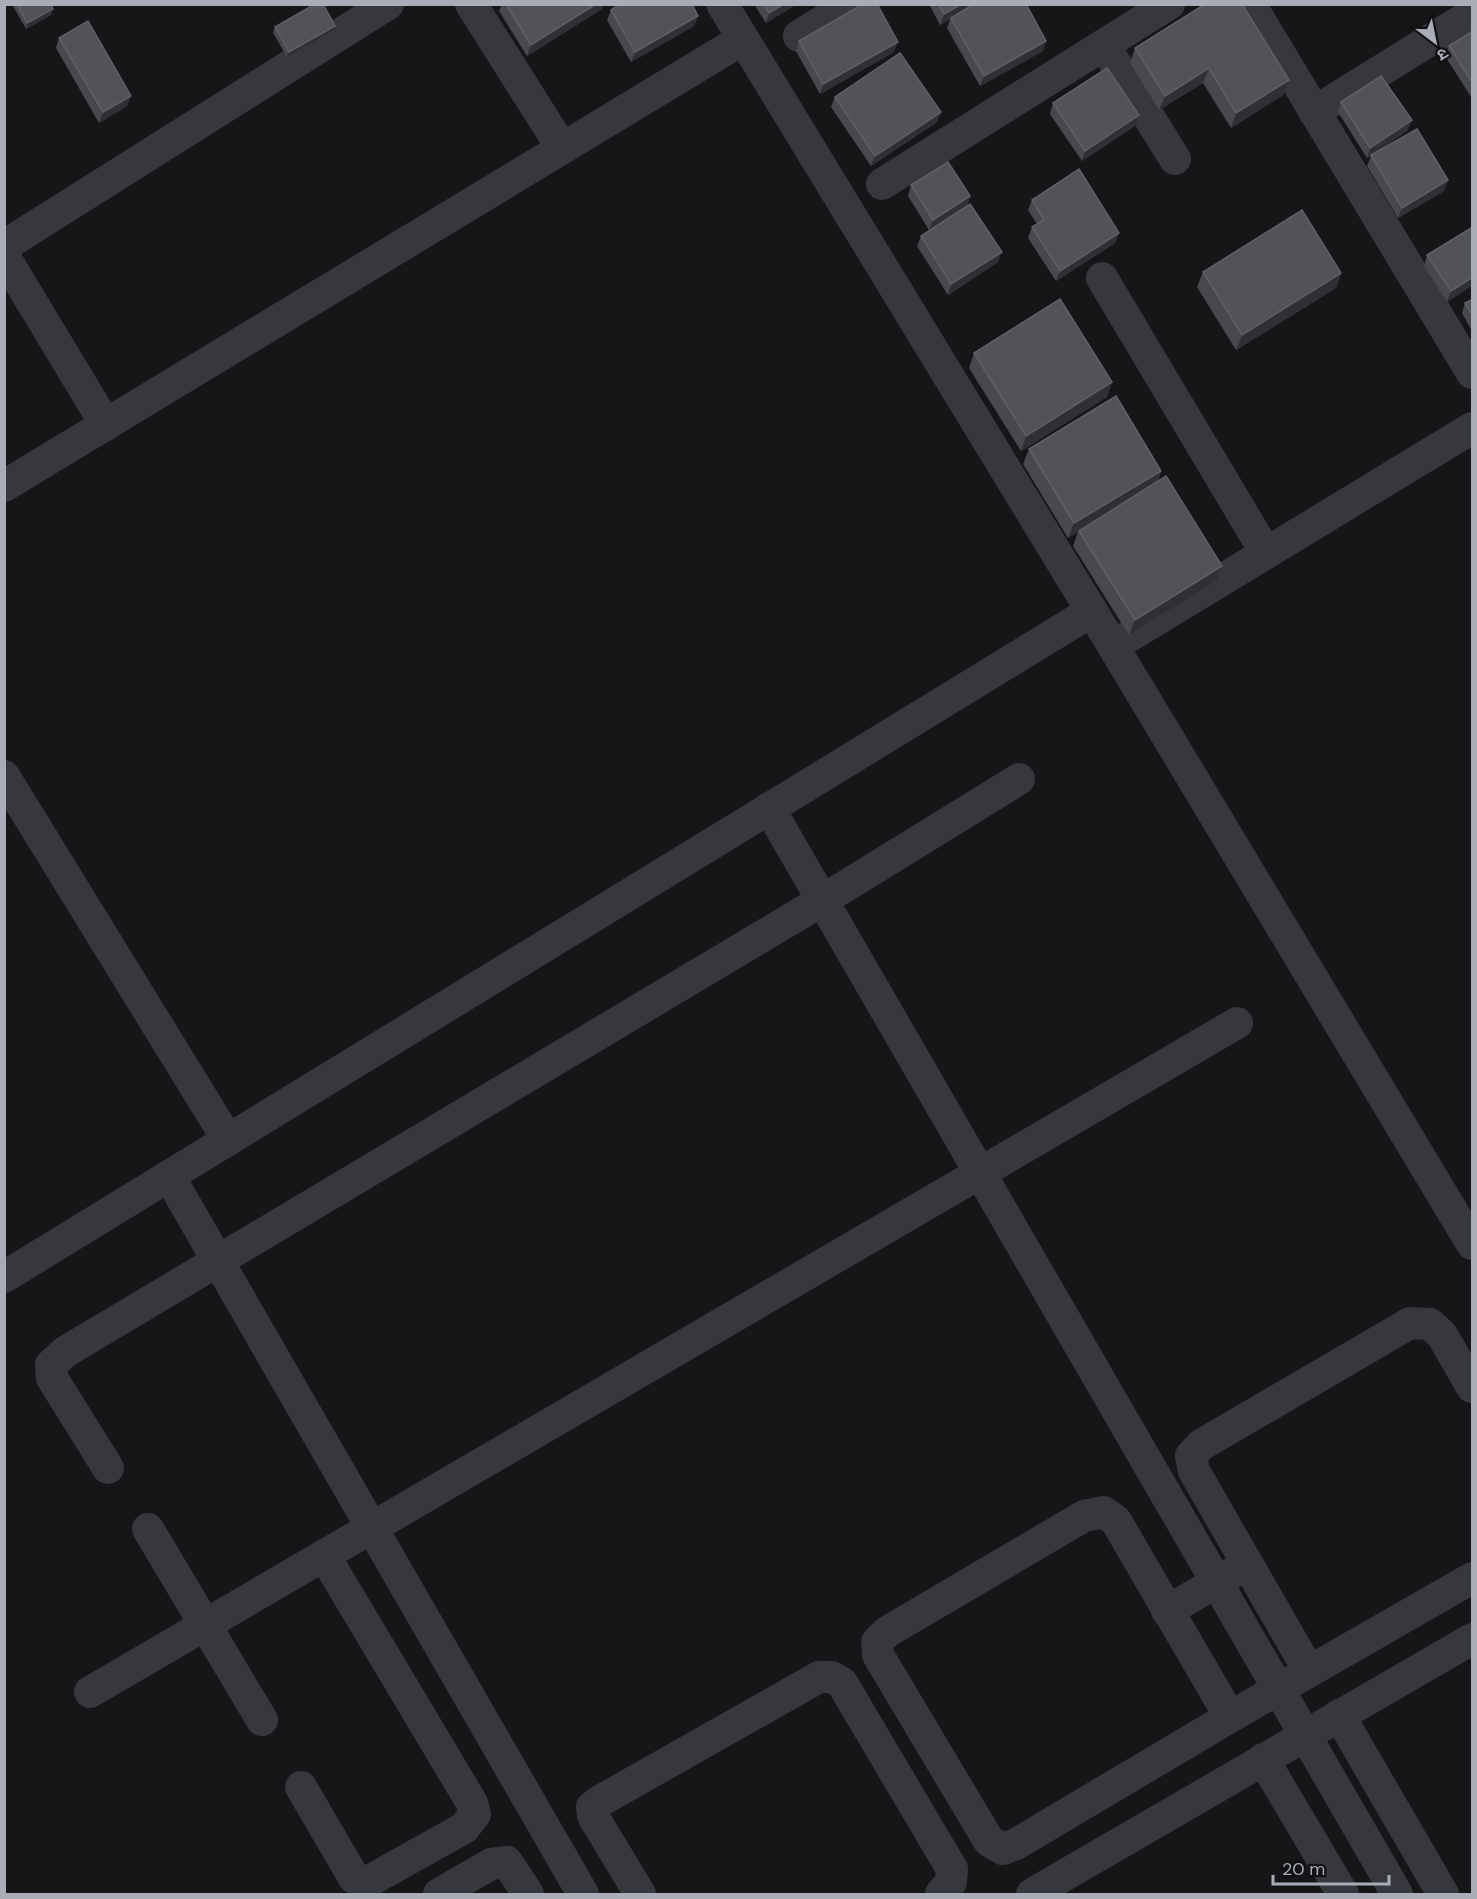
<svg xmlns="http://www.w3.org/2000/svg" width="1477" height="1899" viewBox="0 0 1477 1899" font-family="'DM Sans','Noto Sans Devanagari',sans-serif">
<rect width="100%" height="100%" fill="#161618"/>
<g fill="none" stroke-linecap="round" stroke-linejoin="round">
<!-- street -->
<g stroke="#37383d" stroke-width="32">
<path d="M471,4L562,148"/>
<path d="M722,4L1113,646L1472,1244"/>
<path d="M1250,4L1472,373"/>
<path d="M799,36L850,4"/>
<path d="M1104,45L1175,159"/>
<path d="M1314,112L1472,14"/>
<path d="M882,184L1169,4"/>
<path d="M4,246L388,4"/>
<path d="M4,256L106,425"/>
<path d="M1102,278L1266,553"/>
<path d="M4,486L743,39"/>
<path d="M1113,646L1472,428"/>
<path d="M4,776L228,1140"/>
<path d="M769,808L1397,1894"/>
<path d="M169,1176L583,1894"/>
<path d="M4,1277L1092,611"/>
<path d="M108,1468L52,1378L51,1365L65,1352L823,900L1019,779"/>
<path d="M148,1529L262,1720"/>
<path d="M1167,1611L1234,1572"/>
<path d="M1309,1671L1194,1471L1191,1456L1201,1445L1410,1323L1430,1324L1442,1335L1472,1387"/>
<path d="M90,1692L1237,1023"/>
<path d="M1339,1715L1443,1894"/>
<path d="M1230,1717L1116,1521L1104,1512L1084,1516L887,1632L877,1642L878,1655L989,1841L1003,1849L1016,1844L1230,1717L1472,1578"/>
<path d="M1263,1759L1343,1894"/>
<path d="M301,1787L354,1878L363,1882L371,1880L464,1828L475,1814L472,1803L324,1555"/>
<path d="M439,1894L491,1864L507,1862L528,1894"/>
<path d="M640,1894L593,1816L592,1807L600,1801L819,1677H832L842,1683L952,1869L951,1882L941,1894"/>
<path d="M1032,1894L1472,1639"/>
</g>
</g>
<!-- wall -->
<g fill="#47494d">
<path d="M12,4H51V15L26,29Z"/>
<path d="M502,4H603L602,9L527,56L499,11Z"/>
<path d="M754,4H797L766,23Z"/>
<path d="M929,4H1026L1043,51L980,86L947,28L950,19L940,25Z"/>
<path d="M611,10L698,16L694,26L631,62L607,20Z"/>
<path d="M335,26L333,31L287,57L273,33L275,27Z"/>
<path d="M1473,31V100L1445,56L1449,46Z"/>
<path d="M59,38L127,106L99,123L56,48Z"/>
<path d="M799,41L894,52L820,94L796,51Z"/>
<path d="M1135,48L1289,80L1283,95L1231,128L1203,83L1159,110L1130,63Z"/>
<path d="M835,97L937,122L871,166L831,107Z"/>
<path d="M1341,102L1408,130L1372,155L1448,180L1444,191L1398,218L1367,166L1371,156L1367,158L1338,112Z"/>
<path d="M1053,103L1139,115L1136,125L1082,161L1050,114Z"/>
<path d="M911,185L970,196L967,206L929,230L908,196Z"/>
<path d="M1032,200L1119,233L1115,243L1056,281L1028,238L1032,227L1037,224L1028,210Z"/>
<path d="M1473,231V285L1447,302L1424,266L1427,255Z"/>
<path d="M921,236L998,262L948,295L917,246Z"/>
<path d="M1203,272L1341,273L1336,288L1236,350L1197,287Z"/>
<path d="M1473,299V333L1462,313L1465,303Z"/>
<path d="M974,353L1112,382L1107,397L1021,451L969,368Z"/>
<path d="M1029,449L1161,471L1158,481L1216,581L1129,635L1073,546L1078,532L1068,538L1023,464Z"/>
</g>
<!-- shaded-wall -->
<g fill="#2f3033">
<path d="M596,4H603L602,9L527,56L531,45Z"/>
<path d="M784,4H797L766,23L769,13Z"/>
<path d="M962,4H976L940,25L944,14Z"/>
<path d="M53,9L51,15L26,29L27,23Z"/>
<path d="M698,16L694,26L631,62L635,52Z"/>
<path d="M335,26L333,31L287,57L289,52Z"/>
<path d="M1046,41L1043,51L980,86L984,76Z"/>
<path d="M898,42L894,52L820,94L823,84Z"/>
<path d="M1209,68L1203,83L1159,110L1165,96Z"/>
<path d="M1289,80L1283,95L1231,128L1236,113Z"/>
<path d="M131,96L127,106L99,123L103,112Z"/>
<path d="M941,112L937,122L871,166L875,156Z"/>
<path d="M1139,115L1136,125L1082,161L1085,151Z"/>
<path d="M1412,120L1408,130L1367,158L1370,148Z"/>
<path d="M1448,180L1444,191L1398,218L1402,208Z"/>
<path d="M970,196L967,206L929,230L933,220Z"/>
<path d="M1119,233L1115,243L1056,281L1060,271Z"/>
<path d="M1002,252L998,262L948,295L951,284Z"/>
<path d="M1341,273L1336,288L1236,350L1242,335Z"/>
<path d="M1473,277V285L1447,302L1451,291Z"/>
<path d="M1112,382L1107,397L1021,451L1026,436Z"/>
<path d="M1161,471L1156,486L1079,531L1078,532L1068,538L1074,523Z"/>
<path d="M1222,566L1216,581L1129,635L1135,620Z"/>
</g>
<!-- building -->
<g fill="#525359" stroke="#5f6168" stroke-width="1.5">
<path d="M17,4H51L53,9L27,23Z"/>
<path d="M315,4H323L335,26L289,52L275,27Z"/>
<path d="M506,4H596L531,45Z"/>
<path d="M620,4H692L698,16L635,52L611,10Z"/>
<path d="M764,4H784L769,13Z"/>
<path d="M863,4H877L898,42L823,84L799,41Z"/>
<path d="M938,4H962L944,14Z"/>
<path d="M974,4H1026L1046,41L984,76L951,18Z"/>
<path d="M1205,4H1242L1289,80L1236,113L1209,68L1165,96L1135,48Z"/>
<path d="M88,21L131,96L103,112L59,38Z"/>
<path d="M1473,31V84L1449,46Z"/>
<path d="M900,53L941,112L875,156L835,97Z"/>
<path d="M1107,68L1139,115L1085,151L1053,103Z"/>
<path d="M1381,76L1412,120L1370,148L1341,102Z"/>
<path d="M1417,129L1448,180L1402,208L1371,155Z"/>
<path d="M948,162L970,196L933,220L911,185Z"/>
<path d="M1079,169L1119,233L1060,271L1032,227L1044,220L1032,200Z"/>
<path d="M970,204L1002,252L951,284L921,236Z"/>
<path d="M1302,210L1341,273L1242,335L1203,272Z"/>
<path d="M1471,228L1473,231V277L1451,291L1427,255Z"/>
<path d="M1060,299L1112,382L1026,436L974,353Z"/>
<path d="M1473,299V316L1465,303Z"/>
<path d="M1116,396L1161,471L1074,523L1029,449Z"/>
<path d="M1166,476L1222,566L1135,620L1079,531Z"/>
</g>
<!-- border -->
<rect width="1477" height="1899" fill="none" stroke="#a8adb8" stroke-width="12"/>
<!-- north arrow -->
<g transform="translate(1435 42) rotate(148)" stroke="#111113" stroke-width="4.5" paint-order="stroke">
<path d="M0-4.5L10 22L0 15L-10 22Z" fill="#a8adb8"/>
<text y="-9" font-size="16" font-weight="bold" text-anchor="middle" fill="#a8adb8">उ</text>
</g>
<!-- scale -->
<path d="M1273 1875v9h116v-9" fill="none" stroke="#a8adb8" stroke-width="3"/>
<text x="1282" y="1875" font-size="18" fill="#a8adb8" stroke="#111113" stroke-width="4.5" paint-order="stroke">20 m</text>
</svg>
